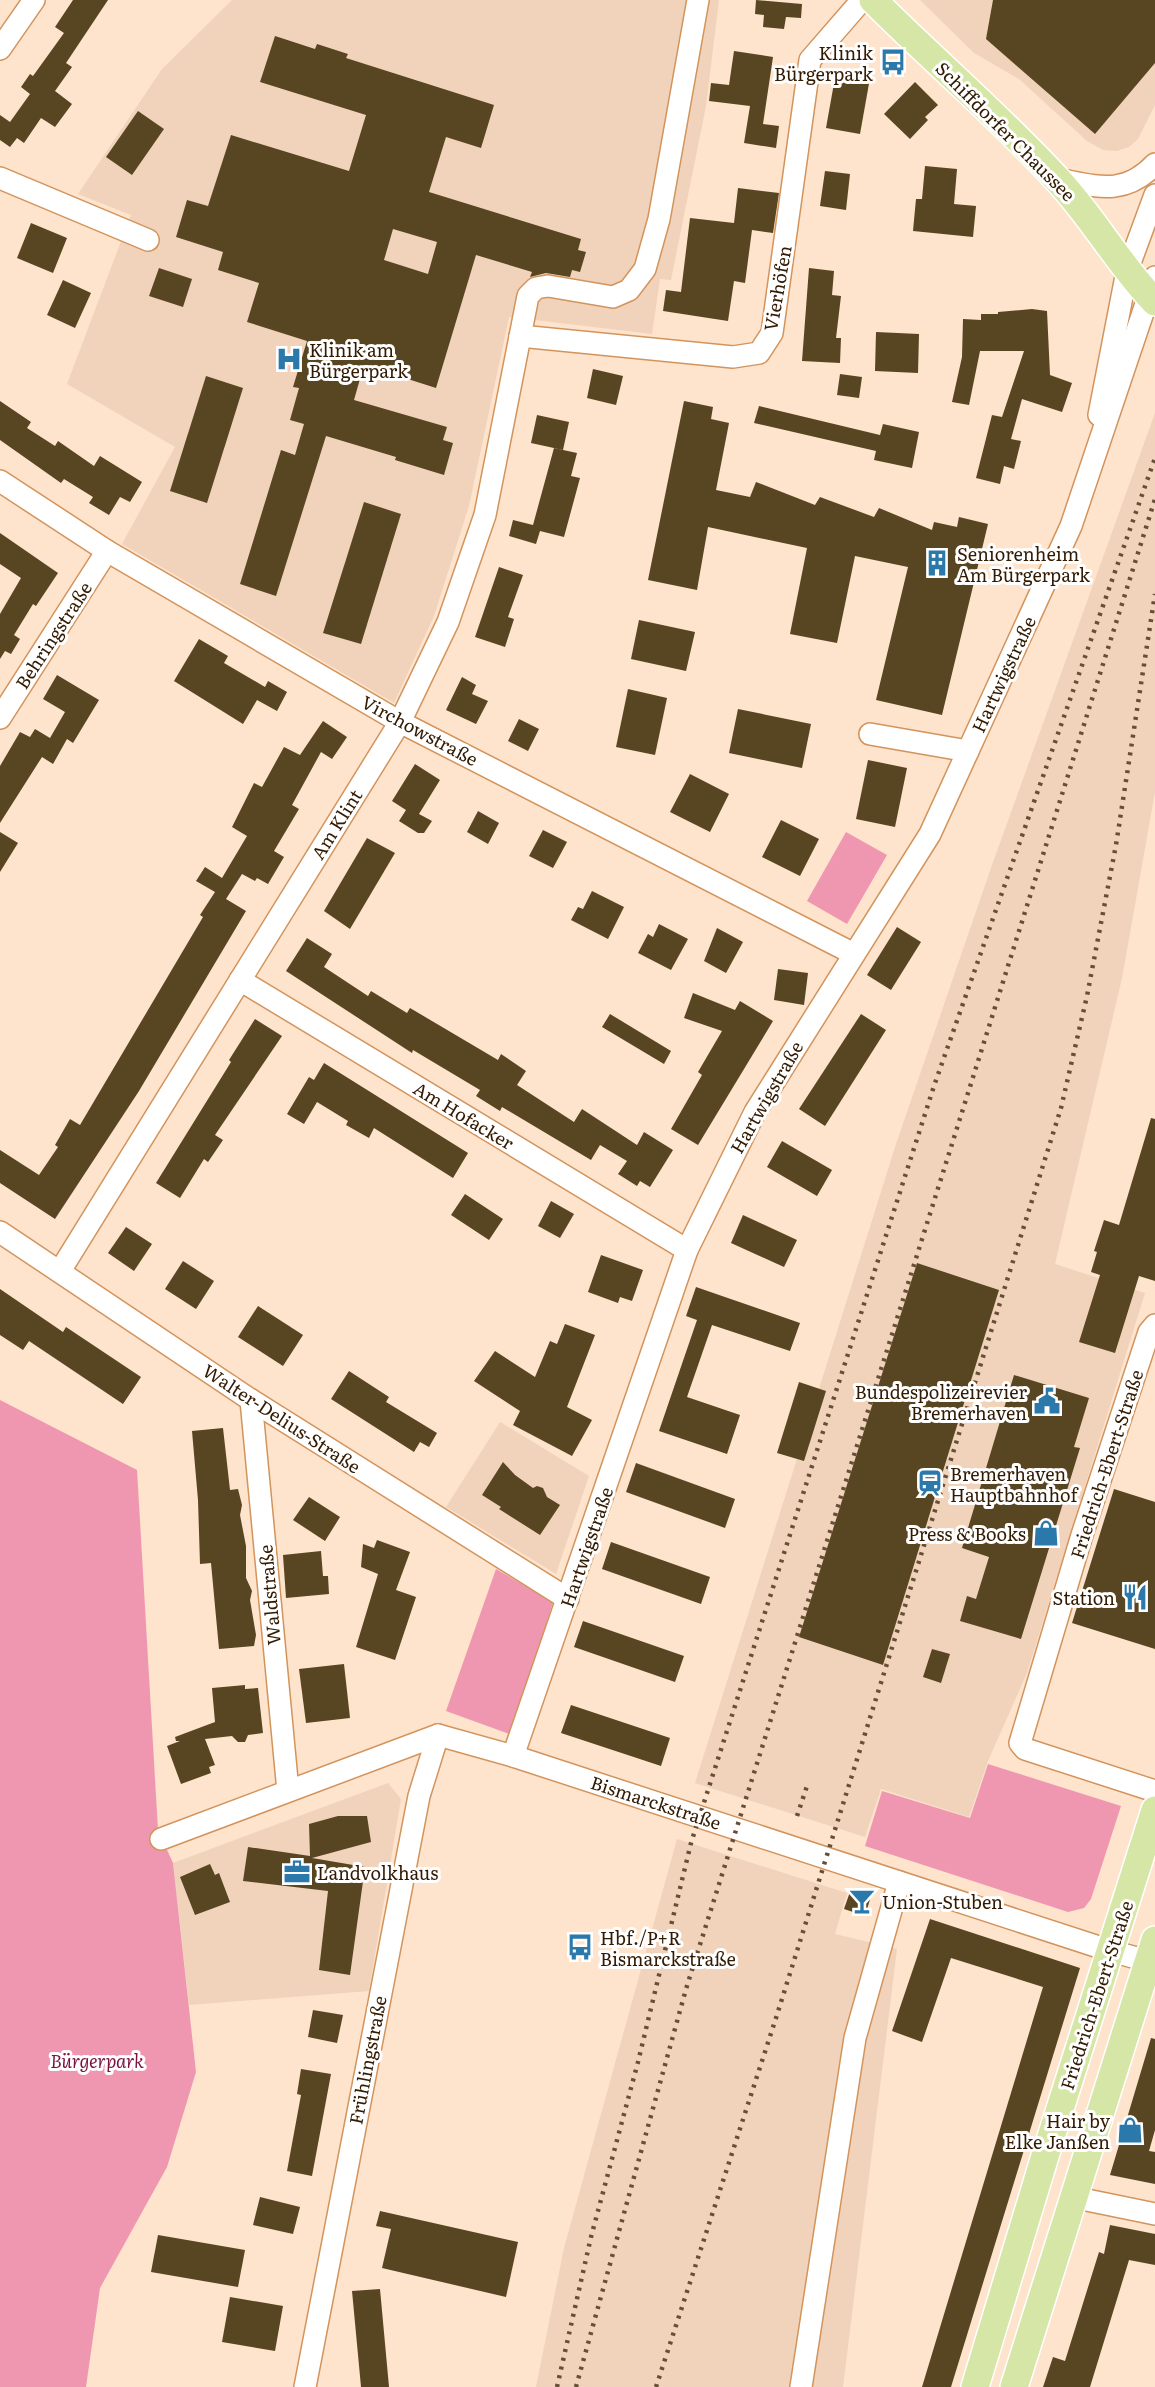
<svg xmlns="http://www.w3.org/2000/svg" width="1155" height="2387" viewBox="0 0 1155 2387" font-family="Literata,serif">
<rect width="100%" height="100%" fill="#fee3cd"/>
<!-- built -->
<g fill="#f1d3bb">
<path d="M232,0H719L706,106L672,275L671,280L660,279L652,334L509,317L469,506L434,616L394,703L122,544L175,447L67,384L131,215L78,194L162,69Z"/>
<path d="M920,0H1155V105L1138,139L1129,147L1117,151L1103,150L1087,141L1019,79L974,53Z"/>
<path d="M1155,413V792L1122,978L1055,1264L1145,1293L1027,1673L988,1761L969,1817L881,1789L865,1837L695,1783L896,1144L992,865Z"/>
<path d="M500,1422L589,1476L556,1574L446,1507Z"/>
<path d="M388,1783L401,1799L369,1991L189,2005L173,1863Z"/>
<path d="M677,1839L847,1893L835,1934L897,1949L843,2387H536L564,2248Z"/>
</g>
<!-- green -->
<g fill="#ef97b0">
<path d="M846,832L887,855L847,924L807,901Z"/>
<path d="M0,1400L137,1470L158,1830L173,1863L196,2072L167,2167L100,2288L86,2387H0Z"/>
<path d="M496,1569L553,1602L512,1735L446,1711Z"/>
<path d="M988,1764L1121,1806L1091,1899L1084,1908L1068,1912L865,1846L882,1791L970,1818Z"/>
</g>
<!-- building -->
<g fill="#584521" fill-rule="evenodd">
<path d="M73,0H108L66,63L72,67L55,91L72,104L55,127L41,118L24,143L17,138L10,147L0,140V115L10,122L30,94L21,87L30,74L33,76L64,33L55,27Z"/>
<path d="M756,0L802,4L801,18L786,17L784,29L763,27L764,15L755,14Z"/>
<path d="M993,0H1155V63L1095,134L986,39Z"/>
<path d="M275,36L315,49L317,44L348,54L346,58L494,105L481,148L446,137L429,192L581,239L578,250L586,252L580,272L572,270L570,277L546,273L530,277L532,272L476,255L436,388L364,365L354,400L447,427L443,440L453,443L444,475L395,460L396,457L326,436L276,596L240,584L281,450L295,455L304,424L290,420L299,388L293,387L307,341L247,322L259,283L218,270L223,252L176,237L187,200L208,206L231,135L349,171L366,115L260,82ZM393,229L437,242L428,274L384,260Z"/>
<path d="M734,51L773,57L763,124L779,126L776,148L744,143L750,106L709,101L711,83L729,85Z"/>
<path d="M836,72L870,78L860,134L826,128Z"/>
<path d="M915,82L938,105L925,117L928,120L910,139L884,114Z"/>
<path d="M138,111L164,129L132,175L106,157Z"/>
<path d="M925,166L957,169L954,204L976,206L973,237L913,231L916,199H922Z"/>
<path d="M825,171L850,174L846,210L820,206Z"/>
<path d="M738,188L779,193L773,233L752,230L745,283L734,281L728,321L663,311L666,290L681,292L690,218L734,223Z"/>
<path d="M31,223L67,238L53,273L17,258Z"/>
<path d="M159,268L192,279L183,307L149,296Z"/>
<path d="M809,268L834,271L832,295L841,296L836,338H841L840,363L802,361Z"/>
<path d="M63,280L91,293L75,328L47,315Z"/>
<path d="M1032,309L1047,311L1050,375L1072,383L1062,412L1022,399L1011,439L1021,441L1014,469L1004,466L1000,484L976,478L992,415L1002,417L1024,351H980L969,405L952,402L962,357L963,319L981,320V314H998V312Z"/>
<path d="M876,332L919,334L918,373L875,371Z"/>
<path d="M593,369L623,376L616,405L587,398Z"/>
<path d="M840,374L862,377L859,398L837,395Z"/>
<path d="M206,376L243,388L207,503L170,491Z"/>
<path d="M0,401L31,422L27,428L55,446L58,441L94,466L100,456L142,482L130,502L120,497L109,515L89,503L93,497L64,479L61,483L0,440Z"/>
<path d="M684,401L713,407L711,419L729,423L716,490L750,497L756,482L815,505L820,497L874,517L879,508L932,530L934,522L957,527L959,517L988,524L942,715L876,700L908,567L855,556L837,643L790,634L807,548L708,527L697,590L648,580Z"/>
<path d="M759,406L880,435L883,424L919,432L912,468L874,460L876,451L754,423Z"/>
<path d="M537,415L569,422L563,450L531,443Z"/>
<path d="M554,448L577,453L571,476L580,478L564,537L540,531L536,544L509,536L513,520L533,525Z"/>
<path d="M364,502L401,514L361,644L323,633Z"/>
<path d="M0,533L58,573L36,606L33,604L14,635L20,639L11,654L5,651L0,659V614L21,578L0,564Z"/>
<path d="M499,567L523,575L508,617L514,619L505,647L475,637Z"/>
<path d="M639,620L695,632L686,671L631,659Z"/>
<path d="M199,639L228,656L224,663L265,687L268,681L287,692L277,711L257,700L243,724L174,681Z"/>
<path d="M57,675L99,700L73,743L67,739L53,764L42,757L0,823V766L20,732L30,737L35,729L50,738L65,712L43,699Z"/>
<path d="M462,677L476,685L472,694L488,701L476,724L446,710Z"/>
<path d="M628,689L667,698L655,755L616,747Z"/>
<path d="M738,709L811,724L802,768L729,753Z"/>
<path d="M519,719L539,729L528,751L508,741Z"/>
<path d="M323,721L347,737L332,759L321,752L292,805L299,809L274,851L284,857L268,884L257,878L255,881L242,874L226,899L246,911L139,1091L55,1219L0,1183V1150L39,1175L58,1147L55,1145L70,1119L80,1125L203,917L200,915L215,892L196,881L205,867L222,878L247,836L232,827L254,783L262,787L284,747L300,755Z"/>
<path d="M868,760L907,768L895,827L856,819Z"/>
<path d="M415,764L440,780L419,814L432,821L424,833H418L399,821L406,810L392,801Z"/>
<path d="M690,774L729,794L710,832L670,812Z"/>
<path d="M478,811L499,823L488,844L467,832Z"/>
<path d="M781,820L819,839L800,876L762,857Z"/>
<path d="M543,830L567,842L553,868L529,856Z"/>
<path d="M0,832L18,843L0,872Z"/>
<path d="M367,838L395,853L350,929L324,911Z"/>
<path d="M592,891L624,907L608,939L571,920L578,907L583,909Z"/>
<path d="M659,924L688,939L671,970L638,953L648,934L653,937Z"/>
<path d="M897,927L921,942L891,990L867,975Z"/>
<path d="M717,928L743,942L726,973L704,961Z"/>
<path d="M307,938L332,954L324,967L368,996L371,991L407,1013L410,1008L498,1060L501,1054L526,1071L517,1085L574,1122L582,1109L637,1145L644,1132L673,1150L650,1187L640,1181L637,1186L618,1174L627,1161L600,1145L591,1160L502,1107L500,1111L476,1096L480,1090L413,1050L412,1053L286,971Z"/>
<path d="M778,969L808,973L804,1005L774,1000Z"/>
<path d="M693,993L735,1010L740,1001L773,1021L698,1145L671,1129L702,1075L698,1072L722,1031L684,1018Z"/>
<path d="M610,1014L671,1051L664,1064L602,1027Z"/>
<path d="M861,1014L886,1030L825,1126L799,1109Z"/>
<path d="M255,1019L282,1036L215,1135L223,1140L208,1162L204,1159L180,1198L156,1183L231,1062L229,1060Z"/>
<path d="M324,1063L468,1153L453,1178L374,1128L369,1138L346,1125L348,1121L317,1102L304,1124L287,1114L309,1077L314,1080Z"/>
<path d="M1151,1118L1155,1119V1281L1139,1276L1115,1353L1079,1342L1100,1275L1091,1272L1097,1252L1094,1251L1104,1220L1119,1225Z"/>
<path d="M782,1141L832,1170L817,1196L767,1167Z"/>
<path d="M465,1194L503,1219L489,1240L451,1215Z"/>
<path d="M551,1201L574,1214L560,1238L538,1226Z"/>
<path d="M743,1215L797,1240L784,1267L731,1243Z"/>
<path d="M126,1227L152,1244L134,1271L108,1253Z"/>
<path d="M601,1255L643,1270L632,1301L620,1297L618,1303L588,1292Z"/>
<path d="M183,1261L214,1281L196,1309L165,1289Z"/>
<path d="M917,1263L999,1290L883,1665L799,1637Z"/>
<path d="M696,1287L800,1323L790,1351L712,1325L687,1397L740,1415L727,1454L659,1431L697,1320L686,1316Z"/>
<path d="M0,1289L63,1332L66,1327L141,1377L123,1404L29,1341L23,1350L0,1335Z"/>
<path d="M258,1306L303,1335L283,1366L238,1337Z"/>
<path d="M565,1324L595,1335L567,1407L592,1420L572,1456L513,1425L520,1411L474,1381L495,1351L535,1377L550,1341L557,1344Z"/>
<path d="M349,1371L389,1397L386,1402L437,1433L429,1447L420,1442L414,1452L331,1399Z"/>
<path d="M1014,1375L1089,1398L1074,1447L1080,1448L1021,1639L960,1621L967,1596L976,1599L989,1557L962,1548Z"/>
<path d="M799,1382L826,1391L804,1461L777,1453Z"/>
<path d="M223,1428L230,1490L238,1489L242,1505L240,1515L246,1546V1578L252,1591L250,1600L256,1635L254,1646L219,1649L211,1563L200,1564L198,1500L192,1431Z"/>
<path d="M503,1462L515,1475L533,1488L537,1486L543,1488L547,1497L560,1505L540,1535L499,1509L501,1507L482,1495Z"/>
<path d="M636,1463L735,1499L725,1528L626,1492Z"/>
<path d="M1114,1489L1155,1502V1649L1072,1623Z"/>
<path d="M309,1497L340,1517L325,1541L293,1520Z"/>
<path d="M377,1540L410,1552L396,1590L416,1597L395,1660L356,1647L378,1574L361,1567L363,1544L374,1548Z"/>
<path d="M611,1542L710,1577L701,1604L602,1569Z"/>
<path d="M321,1551L323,1576H328L329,1594L286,1598L283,1555Z"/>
<path d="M583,1621L684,1656L675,1682L574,1647Z"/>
<path d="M932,1649L950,1654L941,1683L923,1677Z"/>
<path d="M344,1664L350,1718L306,1723L299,1669Z"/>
<path d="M245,1685V1689L258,1688L263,1733L248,1735L245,1742H238L232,1736L205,1739L215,1765L209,1767L211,1773L181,1784L167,1746L180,1741H176L175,1737L215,1722L212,1688Z"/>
<path d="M571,1705L670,1738L661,1766L561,1733Z"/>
<path d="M338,1816H367L371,1842L312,1858L365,1867L350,1975L319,1970L328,1891L243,1881L248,1847L310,1856L309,1824Z"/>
<path d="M210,1864L215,1875L219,1873L230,1902L195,1915L180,1877Z"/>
<path d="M851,1889L871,1896L865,1916L844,1909Z"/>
<path d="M930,1919L1080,1968L951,2387H922L1043,1987L951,1958L922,2042L892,2031Z"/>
<path d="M313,2010L343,2015L337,2043L308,2037Z"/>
<path d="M1151,2038L1155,2039V2130L1149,2151L1155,2152V2184L1110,2175Z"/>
<path d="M301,2069L331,2074L312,2176L287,2171L301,2095L297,2094Z"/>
<path d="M260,2197L300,2207L293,2234L253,2225Z"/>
<path d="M380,2211L518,2242L506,2297L382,2268L391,2229L376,2226Z"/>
<path d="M1110,2225L1155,2234V2265L1129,2260L1090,2387H1043L1053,2357L1065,2361L1099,2252L1104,2254Z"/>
<path d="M158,2235L245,2250L238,2287L151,2272Z"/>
<path d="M380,2289L389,2387H361L352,2291Z"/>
<path d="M230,2297L283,2306L275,2351L222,2342Z"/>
</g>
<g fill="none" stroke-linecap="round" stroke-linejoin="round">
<!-- minor casing -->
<g stroke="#d3945c" stroke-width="24">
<g id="minor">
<path d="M0,49L34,0"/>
<path d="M0,178L148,240"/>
<path d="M1057,179C1096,186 1124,197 1155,164"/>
<path d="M520,336L733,357L759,353L772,333L810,60L862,0"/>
<path d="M1099,415L1127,271L1155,195"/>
<path d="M0,481L107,551L400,722L854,954"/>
<path d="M0,718L107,551"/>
<path d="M870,734L968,751"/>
<path d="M240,980L687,1250"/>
<path d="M0,1232L251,1400L568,1599"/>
<path d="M60,1271L400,722L448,622L485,515L528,296L536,288L548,286L613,297L629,290L645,269L659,219L698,0"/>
<path d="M1155,1325L1149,1332L1082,1535L1020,1743L1025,1749L1155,1791"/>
<path d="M251,1400L288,1791"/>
<path d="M513,1756L687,1250L755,1112L930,834L1071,526L1155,277"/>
<path d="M161,1839L438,1735L513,1756L1111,1951L1155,1963"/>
<path d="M1072,2197L1155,2214"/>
<path d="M305,2387L419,1796L438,1735"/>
<path d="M801,2387L855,2038L899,1882"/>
</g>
</g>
<!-- major casing -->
<g stroke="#fff" stroke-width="30">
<g id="major">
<path d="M873,0C933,60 998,115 1056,178C1093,217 1118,264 1155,302"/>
<path d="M975,2387L1045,2156L1155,1810"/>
<path d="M1014,2387L1155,1940"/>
</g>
</g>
<!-- minor -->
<use href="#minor" stroke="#fff" stroke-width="21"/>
<!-- major -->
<use href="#major" stroke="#d5e6a6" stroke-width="27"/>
<!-- rail -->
<g stroke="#674f37" stroke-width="4.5" stroke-dasharray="3 6" stroke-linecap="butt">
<path d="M797,1816L808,1783"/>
<path d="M557,2387L591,2237L638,2062L691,1843L934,1086L1155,458"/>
<path d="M576,2387L686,1989L1155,499"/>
<path d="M656,2387L776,2018L1061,1108L1087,996L1116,845L1155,594"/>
</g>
</g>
<!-- icons -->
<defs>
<g id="bus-bare" transform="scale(2.07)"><path d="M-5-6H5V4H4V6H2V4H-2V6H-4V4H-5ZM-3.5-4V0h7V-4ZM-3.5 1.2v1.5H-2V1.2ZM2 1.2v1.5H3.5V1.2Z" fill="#2b78aa" stroke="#fff" stroke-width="2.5" paint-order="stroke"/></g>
<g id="hospital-bare" transform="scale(2.07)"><path d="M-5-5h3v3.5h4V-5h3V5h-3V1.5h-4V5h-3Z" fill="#2b78aa" stroke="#fff" stroke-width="2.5" paint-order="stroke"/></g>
<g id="building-bare" transform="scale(2.07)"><path d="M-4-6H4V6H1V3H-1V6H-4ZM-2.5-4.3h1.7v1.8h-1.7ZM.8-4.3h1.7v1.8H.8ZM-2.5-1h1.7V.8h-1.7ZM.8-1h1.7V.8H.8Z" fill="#2b78aa" stroke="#fff" stroke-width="2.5" paint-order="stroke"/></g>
<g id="civic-bare" transform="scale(2.07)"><path d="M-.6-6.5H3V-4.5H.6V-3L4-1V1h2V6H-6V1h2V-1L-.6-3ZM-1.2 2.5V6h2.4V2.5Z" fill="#2b78aa" stroke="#fff" stroke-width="2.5" paint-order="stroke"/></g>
<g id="station-bare" transform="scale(2.07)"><path d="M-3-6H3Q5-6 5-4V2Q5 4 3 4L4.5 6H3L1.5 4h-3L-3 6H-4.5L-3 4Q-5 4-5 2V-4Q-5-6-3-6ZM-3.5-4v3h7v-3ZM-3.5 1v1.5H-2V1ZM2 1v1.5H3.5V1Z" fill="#2b78aa" stroke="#fff" stroke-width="2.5" paint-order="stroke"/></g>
<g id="shop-bare" transform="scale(2.07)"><path d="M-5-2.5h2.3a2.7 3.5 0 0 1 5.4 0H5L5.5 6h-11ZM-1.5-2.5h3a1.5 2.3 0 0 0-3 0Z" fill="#2b78aa" stroke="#fff" stroke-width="2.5" paint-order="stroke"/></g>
<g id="restaurant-bare" transform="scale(2.07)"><path d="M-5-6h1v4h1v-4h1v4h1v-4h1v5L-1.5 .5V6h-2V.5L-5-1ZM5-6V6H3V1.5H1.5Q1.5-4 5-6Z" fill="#2b78aa" stroke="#fff" stroke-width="2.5" paint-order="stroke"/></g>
<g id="office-bare" transform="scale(2.07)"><path d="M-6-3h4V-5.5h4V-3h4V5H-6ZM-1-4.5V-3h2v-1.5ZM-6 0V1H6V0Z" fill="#2b78aa" stroke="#fff" stroke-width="2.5" paint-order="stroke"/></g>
<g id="bar-bare" transform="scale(2.07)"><path d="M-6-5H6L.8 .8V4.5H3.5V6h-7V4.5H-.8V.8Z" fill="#2b78aa" stroke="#fff" stroke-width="2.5" paint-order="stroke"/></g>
</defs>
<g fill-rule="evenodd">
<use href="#bus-bare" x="893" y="62"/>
<use href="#hospital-bare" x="289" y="359"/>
<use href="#building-bare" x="937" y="563"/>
<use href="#civic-bare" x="1047" y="1401"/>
<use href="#station-bare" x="930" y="1483"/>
<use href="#shop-bare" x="1046" y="1533"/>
<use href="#restaurant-bare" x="1135" y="1597"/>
<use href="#office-bare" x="297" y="1872"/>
<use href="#bar-bare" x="862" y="1901"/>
<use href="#bus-bare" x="580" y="1947"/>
<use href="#shop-bare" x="1130" y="2130"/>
</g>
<g text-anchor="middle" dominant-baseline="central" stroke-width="6" stroke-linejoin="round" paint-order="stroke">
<!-- poi labels -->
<g font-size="18" fill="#331b03" stroke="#fff" text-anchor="start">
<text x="873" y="52" text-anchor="end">Klinik<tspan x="873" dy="21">Bürgerpark</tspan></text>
<text x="309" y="349">Klinik am<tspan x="309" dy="21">Bürgerpark</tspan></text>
<text x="957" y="553">Seniorenheim<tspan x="957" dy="21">Am Bürgerpark</tspan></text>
<text x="1027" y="1391" text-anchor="end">Bundespolizeirevier<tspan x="1027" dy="21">Bremerhaven</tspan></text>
<text x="950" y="1473">Bremerhaven<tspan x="950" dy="21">Hauptbahnhof</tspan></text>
<text x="1026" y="1533" text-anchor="end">Press &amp; Books</text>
<text x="1115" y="1597" text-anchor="end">Station</text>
<text x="317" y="1872">Landvolkhaus</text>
<text x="882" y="1901">Union-Stuben</text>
<text x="600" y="1937">Hbf./P+R<tspan x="600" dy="21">Bismarckstraße</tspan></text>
<text x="1110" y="2120" text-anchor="end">Hair by<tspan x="1110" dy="21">Elke Janßen</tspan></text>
</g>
<!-- street labels -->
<g font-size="18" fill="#331b03" stroke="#fff">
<text transform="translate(1006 131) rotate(45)">Schiffdorfer Chaussee</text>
<text transform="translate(777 288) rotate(-80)">Vierhöfen</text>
<text transform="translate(53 635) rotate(-57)">Behringstraße</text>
<text transform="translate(1003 674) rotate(-65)">Hartwigstraße</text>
<text transform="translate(420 730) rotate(28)">Virchowstraße</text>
<text transform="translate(336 824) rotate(-58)">Am Klint</text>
<text transform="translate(766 1097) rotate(-60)">Hartwigstraße</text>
<text transform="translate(464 1115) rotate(31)">Am Hofacker</text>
<text transform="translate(282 1418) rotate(33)">Walter-Delius-Straße</text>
<text transform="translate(1106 1464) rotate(-72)">Friedrich-Ebert-Straße</text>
<text transform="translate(586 1547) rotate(-71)">Hartwigstraße</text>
<text transform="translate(269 1595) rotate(-95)">Waldstraße</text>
<text transform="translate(656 1802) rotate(18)">Bismarckstraße</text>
<text transform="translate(1096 1995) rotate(-72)">Friedrich-Ebert-Straße</text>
<text transform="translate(367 2060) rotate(-79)">Frühlingstraße</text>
</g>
<!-- park labels -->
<g font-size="18" font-style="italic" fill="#7b133f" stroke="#fff">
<text x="97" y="2060">Bürgerpark</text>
</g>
</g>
</svg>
